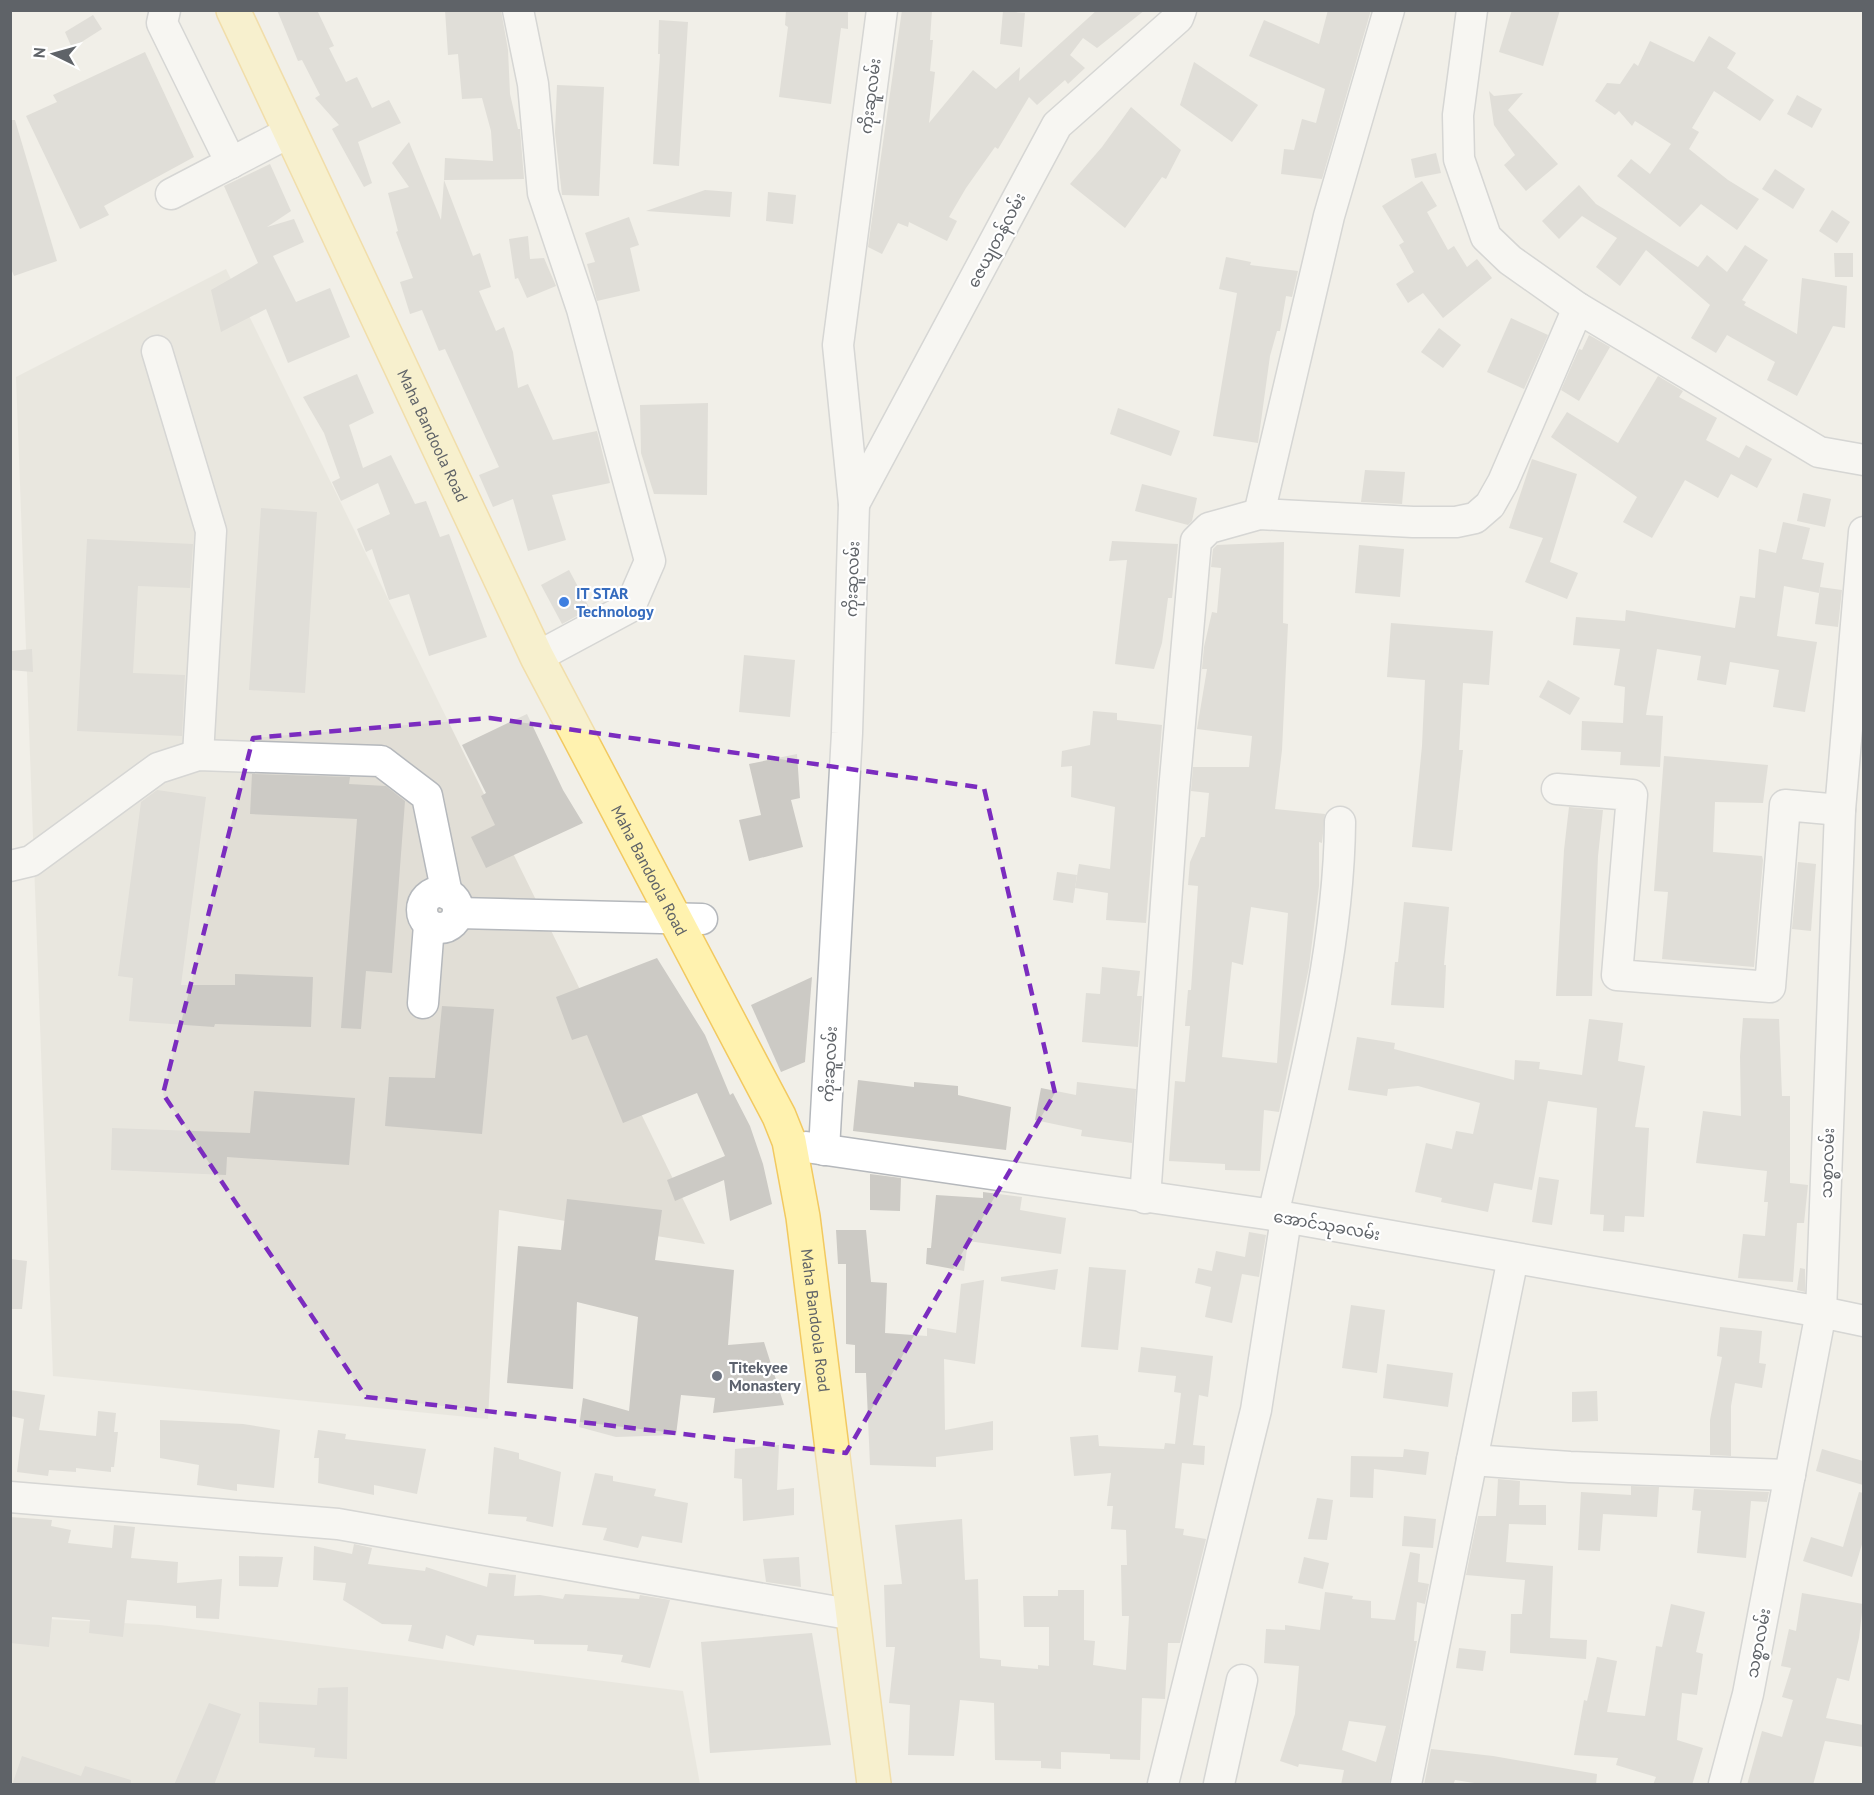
<svg xmlns="http://www.w3.org/2000/svg" width="1874" height="1795" viewBox="0 0 1874 1795" font-family="'PT Sans','Noto Sans Myanmar',sans-serif">
<rect width="100%" height="100%" fill="#f1efe8"/>
<!-- education -->
<g fill="#e1ded6">
<path d="M226,269L705,1244L499,1210L488,1419L53,1376L16,377Z"/>
<path d="M10,1617L160,1625L683,1691L700,1784H11Z"/>
</g>
<!-- building -->
<g fill="#cccac5" fill-rule="evenodd">
<path d="M277,10H317L334,46L329,48L346,82L357,77L372,108L389,100L401,123L358,142L372,183L364,187L332,129L339,125L315,98L320,95L302,60L298,61Z"/>
<path d="M445,10H501L508,50L510,94L518,129H520L524,179L444,180L445,158L493,161L491,131L482,98L462,99L458,54L448,55Z"/>
<path d="M786,10H848V29L841,28L831,104L779,97L788,27L785,25Z"/>
<path d="M902,10H932L930,40H933L930,71L935,72L929,123L973,70L996,89L1020,67L1019,81L1097,10H1145L1097,48L1083,38L1070,55L1085,68L1068,84L1065,80L1037,105L1029,97L998,149L995,147L966,188L949,217L957,221L947,241L909,222L908,227L898,223L882,254L868,247Z"/>
<path d="M1328,10H1371L1322,179L1281,174L1284,149L1294,150L1302,119L1316,123L1325,89L1249,56L1264,20L1319,44Z"/>
<path d="M1512,10H1560L1543,66L1499,52Z"/>
<path d="M1003,11L1025,13L1022,47L1000,44Z"/>
<path d="M93,15L102,29L72,48L65,32Z"/>
<path d="M659,20L688,22L679,166L653,164L660,54H658Z"/>
<path d="M1709,36L1736,53L1727,68L1774,100L1760,121L1714,91L1692,128L1699,132L1689,149L1728,180L1759,199L1737,230L1701,204L1680,227L1617,176L1631,159L1650,174L1671,144L1635,121L1632,126L1619,111L1615,115L1595,101L1607,83L1620,84L1634,63L1638,66L1650,41L1694,62Z"/>
<path d="M145,52L194,157L104,206L109,215L80,229L26,116L57,102L53,95Z"/>
<path d="M1194,62L1258,105L1232,142L1180,105Z"/>
<path d="M557,85L604,87L599,196L562,195L555,133Z"/>
<path d="M1489,91L1494,96L1523,93L1508,110L1558,164L1526,191L1504,165L1515,155L1494,125Z"/>
<path d="M1797,95L1822,109L1812,128L1787,114Z"/>
<path d="M1131,107L1181,150L1166,179L1162,177L1125,228L1070,184L1102,147Z"/>
<path d="M10,120H15L57,261L14,276L10,266Z"/>
<path d="M409,142L441,220L444,180L473,256L480,253L491,287L479,291L496,331L504,327L513,352L518,388L528,384L553,440L597,431L610,483L552,495L566,540L528,551L513,499L493,507L479,475L499,467L445,349L439,351L422,310L410,314L400,282L413,278L396,232L398,231L388,193L409,187L392,163Z"/>
<path d="M1436,153L1441,173L1415,178L1411,159Z"/>
<path d="M270,164L291,211L267,227L294,219L304,242L273,256L296,302L330,288L350,337L288,363L266,309L221,332L211,290L258,263L224,186Z"/>
<path d="M1775,169L1805,189L1793,209L1762,189Z"/>
<path d="M1422,181L1437,206L1427,212L1448,250L1454,246L1467,267L1477,259L1492,278L1443,318L1423,293L1408,303L1396,284L1414,272L1399,245L1404,242L1382,206Z"/>
<path d="M1579,185L1596,204L1698,267L1707,255L1727,272L1745,245L1768,260L1742,300L1746,302L1744,305L1797,334L1802,278L1847,286L1845,328L1833,326L1797,396L1767,380L1775,362L1727,335L1716,353L1691,338L1710,305L1646,250L1620,286L1596,267L1617,238L1582,216L1559,239L1542,221Z"/>
<path d="M705,190L732,192L730,217L646,211Z"/>
<path d="M768,192L796,195L793,224L766,221Z"/>
<path d="M1832,210L1850,222L1837,243L1819,231Z"/>
<path d="M629,217L639,245L630,248L640,291L597,301L587,264L595,262L585,233Z"/>
<path d="M528,236L530,259L544,258L556,286L527,298L518,278L515,279L509,239Z"/>
<path d="M1834,253H1853V277H1835Z"/>
<path d="M1226,257L1251,262L1250,265L1298,271L1292,297L1286,296L1280,331H1277L1270,356L1258,443L1213,436L1237,293L1219,289Z"/>
<path d="M1511,318L1548,335L1524,389L1487,372Z"/>
<path d="M1439,328L1461,345L1443,368L1421,352Z"/>
<path d="M1589,335L1610,347L1579,401L1561,390L1579,349L1582,350Z"/>
<path d="M357,374L374,413L349,425L363,468L391,455L415,504L426,501L440,537L449,534L487,637L429,656L409,594L389,600L372,549L366,552L357,529L390,514L378,483L341,501L332,482L340,478L324,433L303,397Z"/>
<path d="M1658,376L1683,391L1679,397L1717,418L1706,440L1739,458L1746,445L1772,459L1757,488L1731,474L1718,498L1685,480L1652,538L1623,522L1637,497L1551,437L1567,412L1618,443Z"/>
<path d="M708,403L707,495L654,494L641,453L640,405Z"/>
<path d="M1118,408L1180,431L1171,456L1110,434Z"/>
<path d="M1532,459L1577,474L1550,562L1578,573L1567,599L1525,582L1543,538L1509,528Z"/>
<path d="M1365,470L1405,472L1402,504L1361,502Z"/>
<path d="M1142,484L1197,498L1192,521L1188,525L1135,511Z"/>
<path d="M1803,493L1831,499L1825,527L1797,521Z"/>
<path d="M261,508L317,512L305,693L249,690Z"/>
<path d="M1783,522L1810,528L1802,559L1824,563L1819,593L1784,586L1777,636L1817,642L1805,712L1773,707L1779,670L1730,662L1726,685L1697,680L1701,656L1657,649L1646,715L1663,716L1660,767L1620,765L1621,752L1581,750L1582,721L1623,723L1625,687L1614,685L1620,649L1573,645L1576,617L1625,621L1626,610L1735,628L1740,596L1755,598L1759,549L1776,553Z"/>
<path d="M87,539L193,544L190,588L138,586L133,673L185,675L182,736L77,731Z"/>
<path d="M1112,541L1178,544L1172,598H1168L1162,643L1154,669L1115,664L1127,560L1109,561Z"/>
<path d="M1284,542L1283,623L1288,624L1282,750L1275,809L1325,814L1322,843L1319,842V886L1309,967L1279,1112L1264,1110L1260,1171L1225,1170V1164L1169,1161L1175,1081L1185,1082L1190,1026H1185L1188,990H1191L1198,886L1188,885L1190,862L1201,837H1205L1209,793L1191,791L1193,767H1249L1252,736L1197,729L1207,669H1202L1204,647L1212,612L1217,613L1221,568L1211,567L1213,549L1217,545ZM1251,907L1288,913L1277,1063L1222,1057L1232,962L1243,965Z"/>
<path d="M1359,545L1404,549L1400,597L1355,593Z"/>
<path d="M569,570L590,609L562,624L541,585Z"/>
<path d="M1820,587L1842,590L1838,627L1815,624Z"/>
<path d="M1391,623L1493,631L1489,685L1463,683L1459,750H1463L1452,851L1412,847L1422,746L1425,680L1387,677Z"/>
<path d="M32,649L33,672L10,670V651Z"/>
<path d="M744,655L795,660L790,717L739,712Z"/>
<path d="M1548,680L1580,698L1570,715L1539,697Z"/>
<path d="M1093,711L1117,713V720L1162,725L1146,923L1106,920L1108,893L1075,888L1079,864L1110,869L1115,807L1071,797L1072,766L1061,767L1062,751L1090,745Z"/>
<path d="M527,714L563,790L583,823L486,868L471,837L495,825L481,796L486,793L462,745Z"/>
<path d="M797,754L800,798L791,800L803,847L749,861L739,820L761,815L749,764Z"/>
<path d="M1664,756L1768,765L1763,803L1715,802L1713,852L1762,856L1763,860L1754,967L1662,959L1668,892L1654,891Z"/>
<path d="M252,774L350,777L349,784L386,786L405,801L392,973L366,971L361,1029L341,1028L357,819L250,814Z"/>
<path d="M157,790L206,797L181,985H235V974L313,977L311,1027L215,1024L214,1027L129,1021L133,978L118,976L141,802Z"/>
<path d="M1569,807L1603,810L1598,856L1592,996H1556L1564,850Z"/>
<path d="M1798,862L1816,864L1811,931L1792,929Z"/>
<path d="M1057,872L1077,875L1073,903L1053,900Z"/>
<path d="M1404,902L1449,907L1444,965H1446L1444,1008L1391,1005L1395,962H1398Z"/>
<path d="M657,958L705,1035L730,1095L733,1093L750,1126L763,1164L772,1204L730,1221L724,1180L675,1201L667,1180L725,1156L697,1093L623,1123L587,1035L572,1040L556,997Z"/>
<path d="M1102,967L1140,971L1137,996H1142L1138,1047L1082,1042L1086,993L1100,994Z"/>
<path d="M812,977L805,1062L781,1072L751,1005Z"/>
<path d="M442,1006L494,1009L482,1134L385,1126L389,1077L435,1078Z"/>
<path d="M1743,1018L1779,1019L1782,1096H1790V1183L1808,1185L1804,1223H1797L1793,1282L1738,1278L1743,1234L1765,1236L1768,1202H1764L1767,1171L1696,1163L1703,1111L1741,1116L1740,1056Z"/>
<path d="M1589,1019L1623,1023L1618,1061L1645,1066L1635,1127L1649,1128L1644,1217L1625,1216L1624,1232L1603,1231L1604,1215L1590,1214L1597,1108L1548,1101L1532,1190L1494,1183L1488,1212L1441,1202L1442,1198L1415,1192L1426,1143L1452,1149L1456,1131L1473,1134L1480,1103L1418,1086L1388,1089L1387,1096L1348,1090L1357,1037L1395,1043L1394,1049L1514,1080L1515,1060L1540,1062L1539,1069L1582,1075Z"/>
<path d="M858,1080L914,1087V1082L958,1086V1095L1011,1107L1006,1150L853,1131Z"/>
<path d="M1077,1082L1136,1089L1132,1143L1081,1136L1082,1130L1035,1120L1041,1088L1076,1095Z"/>
<path d="M254,1091L355,1098L349,1165L227,1157L226,1175L111,1170L112,1128L250,1133Z"/>
<path d="M870,1174L901,1178L900,1211L870,1210Z"/>
<path d="M1539,1177L1559,1180L1552,1225L1532,1222Z"/>
<path d="M983,1192L1022,1197L1020,1210L1066,1218L1061,1254L968,1241L964,1271L926,1264L927,1248H931L936,1195L983,1198Z"/>
<path d="M567,1199L662,1210L655,1260L734,1270L728,1345L764,1342L784,1405L713,1413L715,1398L681,1395L676,1435L616,1437L579,1427L583,1398L629,1411L638,1317L577,1302L573,1389L507,1383L518,1246L561,1250Z"/>
<path d="M836,1230H866L871,1282L887,1283L885,1333L927,1336V1328L956,1333L961,1284L984,1280L975,1364L944,1359L945,1430L993,1421V1450L936,1457V1467L870,1465L866,1373H855V1345L846,1344V1264H838Z"/>
<path d="M1249,1232L1266,1235L1259,1277L1242,1274L1232,1323L1205,1317L1211,1287L1195,1283L1198,1268L1212,1271L1216,1251L1245,1257Z"/>
<path d="M10,1259L27,1261L22,1309H10Z"/>
<path d="M1089,1267L1126,1270L1118,1350L1081,1347Z"/>
<path d="M1800,1268L1805,1269V1292L1797,1290Z"/>
<path d="M1058,1269L1055,1290L1001,1281V1277Z"/>
<path d="M1351,1305L1385,1310L1377,1373L1342,1368Z"/>
<path d="M1720,1327L1762,1331L1759,1363L1766,1364L1762,1388L1735,1383L1731,1406V1456L1710,1455V1420L1722,1357L1717,1356Z"/>
<path d="M1141,1347L1213,1356L1208,1397L1199,1395L1193,1445L1205,1446L1204,1465L1182,1463L1175,1528L1184,1529L1183,1535L1206,1539L1180,1643H1168L1165,1699L1142,1698L1140,1760L1110,1759V1754L1061,1752V1769L1041,1768V1761L995,1760L994,1703L960,1700L954,1756L908,1755L910,1705L889,1703L895,1647H886L884,1585L902,1584L895,1525L962,1519L965,1580L978,1579L980,1658L1001,1660V1666L1038,1669V1665L1049,1666V1627H1024L1023,1596H1058V1590H1084V1640L1095,1641L1093,1665L1126,1670L1129,1616H1122L1121,1565H1127L1126,1530L1111,1529L1113,1506H1107L1111,1473L1074,1476L1070,1437L1098,1435L1099,1446L1164,1449L1165,1443L1175,1444L1181,1393L1174,1392L1176,1376L1138,1372Z"/>
<path d="M1387,1364L1453,1373L1448,1407L1383,1398Z"/>
<path d="M10,1390L45,1395L39,1430L96,1436L98,1411L116,1413L114,1432H118L114,1467H111V1472L76,1468V1472L49,1470L48,1476L17,1472L24,1419L10,1416Z"/>
<path d="M1597,1391L1598,1421L1572,1422V1392Z"/>
<path d="M160,1420L243,1424L280,1430L274,1488L237,1484V1491L197,1485L199,1465L160,1458Z"/>
<path d="M318,1430L346,1434L345,1439L426,1449L417,1494L374,1485V1495L318,1483L319,1458H314Z"/>
<path d="M779,1445L777,1490L794,1488V1515L743,1521L742,1479L734,1478L735,1449Z"/>
<path d="M494,1447L519,1453V1459L561,1472L553,1527L526,1521L527,1517L488,1514Z"/>
<path d="M1404,1449L1429,1452L1426,1475L1374,1469L1373,1498L1350,1497L1351,1456L1403,1457Z"/>
<path d="M1822,1449L1863,1461V1485L1816,1471Z"/>
<path d="M595,1473L613,1476V1481L656,1489L654,1496L688,1503L682,1543L642,1536L638,1548L603,1540L607,1528L582,1525Z"/>
<path d="M1498,1479L1520,1481L1519,1505H1546V1525L1509,1524L1506,1562L1553,1566L1550,1638L1587,1640L1586,1659L1510,1653L1511,1614H1522L1525,1580L1466,1575L1478,1516H1496Z"/>
<path d="M1631,1486L1659,1487L1657,1517L1603,1514L1600,1551L1578,1550L1581,1492L1631,1495Z"/>
<path d="M1694,1489L1769,1492L1767,1502L1751,1501L1746,1558L1697,1553L1701,1511L1692,1510Z"/>
<path d="M1859,1492L1863,1493V1541L1852,1577L1803,1561L1811,1537L1843,1547Z"/>
<path d="M1317,1498L1333,1500L1327,1540L1308,1539Z"/>
<path d="M1404,1516L1436,1519L1433,1548L1402,1546Z"/>
<path d="M10,1517L52,1520L51,1526L71,1530L68,1543L112,1548L114,1525L135,1527L131,1558L178,1562L177,1583L222,1579L219,1619L196,1618V1606L127,1600L123,1637L89,1633L90,1620L52,1617L49,1647L10,1643Z"/>
<path d="M354,1544L372,1548L368,1564L425,1571L426,1567L487,1587L489,1573L516,1575L514,1596L540,1595L563,1599L565,1594L639,1599L640,1595L670,1600L650,1668L621,1662L623,1655L587,1651L588,1645L534,1644V1640L477,1635L474,1646L446,1635L443,1649L408,1641L412,1625L382,1624L343,1600L346,1583L313,1580L314,1546L352,1554Z"/>
<path d="M1410,1552L1420,1554L1418,1582L1429,1584L1425,1604L1417,1602L1414,1641H1417L1389,1785H1341L1344,1770L1299,1764L1298,1767L1280,1761L1295,1714L1299,1666L1264,1663L1266,1629L1285,1630V1625L1320,1630L1325,1592L1353,1596L1352,1599L1371,1601V1618L1395,1620ZM1349,1721L1386,1726L1376,1762L1342,1750Z"/>
<path d="M239,1556L283,1557L278,1587L239,1586Z"/>
<path d="M799,1557L801,1587L766,1582L763,1559Z"/>
<path d="M1304,1557L1329,1563L1323,1589L1298,1583Z"/>
<path d="M1802,1593L1863,1604L1859,1638L1849,1681L1837,1678L1826,1718L1863,1725V1747L1825,1741L1813,1785H1747L1762,1731L1782,1737L1793,1700L1782,1697L1791,1668L1781,1666L1789,1629L1796,1631Z"/>
<path d="M1671,1604L1705,1612L1696,1652L1703,1654L1697,1695L1682,1693L1677,1740L1703,1748L1692,1785H1653L1656,1777L1616,1765L1618,1758L1574,1755L1584,1700L1587,1701L1597,1657L1617,1661L1607,1712L1645,1716L1656,1646L1662,1647Z"/>
<path d="M812,1633L831,1745L710,1753L701,1642Z"/>
<path d="M1459,1648L1486,1651L1483,1671L1456,1668Z"/>
<path d="M348,1687L347,1759L314,1757L315,1748L259,1743V1702L317,1705L318,1688Z"/>
<path d="M209,1703L241,1714L214,1785H174Z"/>
<path d="M1431,1749L1493,1756L1597,1774L1596,1785H1487L1455,1780L1453,1785H1424Z"/>
<path d="M22,1756L81,1776L85,1766L131,1780V1785H12Z"/>
</g>
<g fill="none" stroke-linecap="round" stroke-linejoin="round">
<!-- minor casing -->
<g stroke="#b5b8bc" stroke-width="33">
<g id="minor">
<path d="M165,10L162,23L231,163"/>
<path d="M518,10L533,84L543,193L582,309L650,561L630,607L537,657"/>
<path d="M1472,10L1458,115L1459,159L1486,237L1510,260L1578,308L1819,452L1864,460"/>
<path d="M171,194L290,132"/>
<path d="M157,351L211,531L198,755"/>
<path d="M854,504L1057,125L1178,18L1181,10"/>
<path d="M1259,514L1329,216L1389,10"/>
<path d="M1557,789L1632,795L1617,975L1770,987L1785,805L1840,810"/>
<path d="M10,866L31,861L158,768L198,755L381,761L427,796L447,894"/>
<circle cx="440" cy="910" r="18"/>
<path d="M458,913L702,919"/>
<path d="M423,1003L429,925"/>
<path d="M806,1147L1273,1215L1821,1312L1864,1321"/>
<path d="M824,1150L847,733L854,504L838,345L882,10"/>
<path d="M1145,1198L1174,791L1196,541L1209,528L1259,514L1413,522H1456L1475,518L1490,505L1503,482L1578,308"/>
<path d="M1273,1215C1302,1090 1339,951 1340,822"/>
<path d="M1472,1460L1570,1467L1790,1475"/>
<path d="M10,1497L338,1524L854,1615"/>
<path d="M1163,1784L1256,1410L1286,1219"/>
<path d="M1219,1784L1242,1680"/>
<path d="M1406,1784L1513,1258"/>
<path d="M1724,1784L1748,1694L1821,1312L1840,810L1864,532"/>
</g>
</g>
<!-- major casing -->
<g stroke="#f2c960" stroke-width="36">
<g id="major">
<path id="s1" d="M233,10L537,657L779,1116L789,1141L803,1217L874,1784"/>
</g>
</g>
<!-- minor -->
<use href="#minor" stroke="#fff" stroke-width="30"/>
<!-- major -->
<use href="#major" stroke="#fff2af" stroke-width="33"/>
</g>
<!-- marked area -->
<path d="M0 0H1874V1795H0ZM490,718L984,788L1055,1093L846,1453L366,1397L163,1094L253,738Z" fill="#f1efe8" fill-opacity=".55" fill-rule="evenodd"/>
<path fill="none" stroke="#7b2cbf" stroke-width="4.5" stroke-dasharray="12 8" stroke-linejoin="round" d="M490,718L984,788L1055,1093L846,1453L366,1397L163,1094L253,738Z"/>
<!-- markers -->
<circle fill="#3f7fe0" stroke="#fff" stroke-width="2" cx="564" cy="602" r="6"/>
<circle fill="#6b7280" stroke="#fff" stroke-width="2" cx="717" cy="1376" r="6"/>
<g text-anchor="middle" dominant-baseline="central" stroke-width="4.5" stroke-linejoin="round" paint-order="stroke">
<!-- street labels -->
<g font-size="16" fill="#5f6368" stroke="#fff">
<text transform="translate(870 96) rotate(-83)">ကိုးဆူလမ်း</text>
<text transform="translate(996 240) rotate(-62)">ဇေယျတန်လမ်း</text>
<text stroke="none"><textPath href="#s1" startOffset="470">Maha Bandoola Road</textPath></text>
<text transform="translate(852 579) rotate(-88)">ကိုးဆူလမ်း</text>
<text stroke="none"><textPath href="#s1" startOffset="956">Maha Bandoola Road</textPath></text>
<text transform="translate(829 1064) rotate(-87)">ကိုးဆူလမ်း</text>
<text transform="translate(1827 1163) rotate(-88)">သစ္စာလမ်း</text>
<text transform="translate(1327 1225) rotate(10)">အောင်သုခလမ်း</text>
<text stroke="none"><textPath href="#s1" startOffset="1442">Maha Bandoola Road</textPath></text>
<text transform="translate(1758 1643) rotate(-79)">သစ္စာလမ်း</text>
</g>
<!-- shop labels -->
<g font-size="16" font-weight="bold" fill="#366cbe" stroke="#fff" text-anchor="start">
<text x="576" y="593">IT STAR<tspan x="576" dy="18">Technology</tspan></text>
</g>
<!-- worship labels -->
<g font-size="16" font-weight="bold" fill="#5b616d" stroke="#fff" text-anchor="start">
<text x="729" y="1367">Titekyee<tspan x="729" dy="18">Monastery</tspan></text>
</g>
</g>
<!-- border -->
<rect width="1874" height="1795" fill="none" stroke="#5f6368" stroke-width="24"/>
<!-- north arrow -->
<g transform="translate(54 54) rotate(275)" stroke="#ffffff" stroke-width="4.5" paint-order="stroke">
<path d="M0-4.5L10 22L0 15L-10 22Z" fill="#5f6368"/>
<text y="-9" font-size="16" font-weight="bold" text-anchor="middle" fill="#5f6368">N</text>
</g>
</svg>
